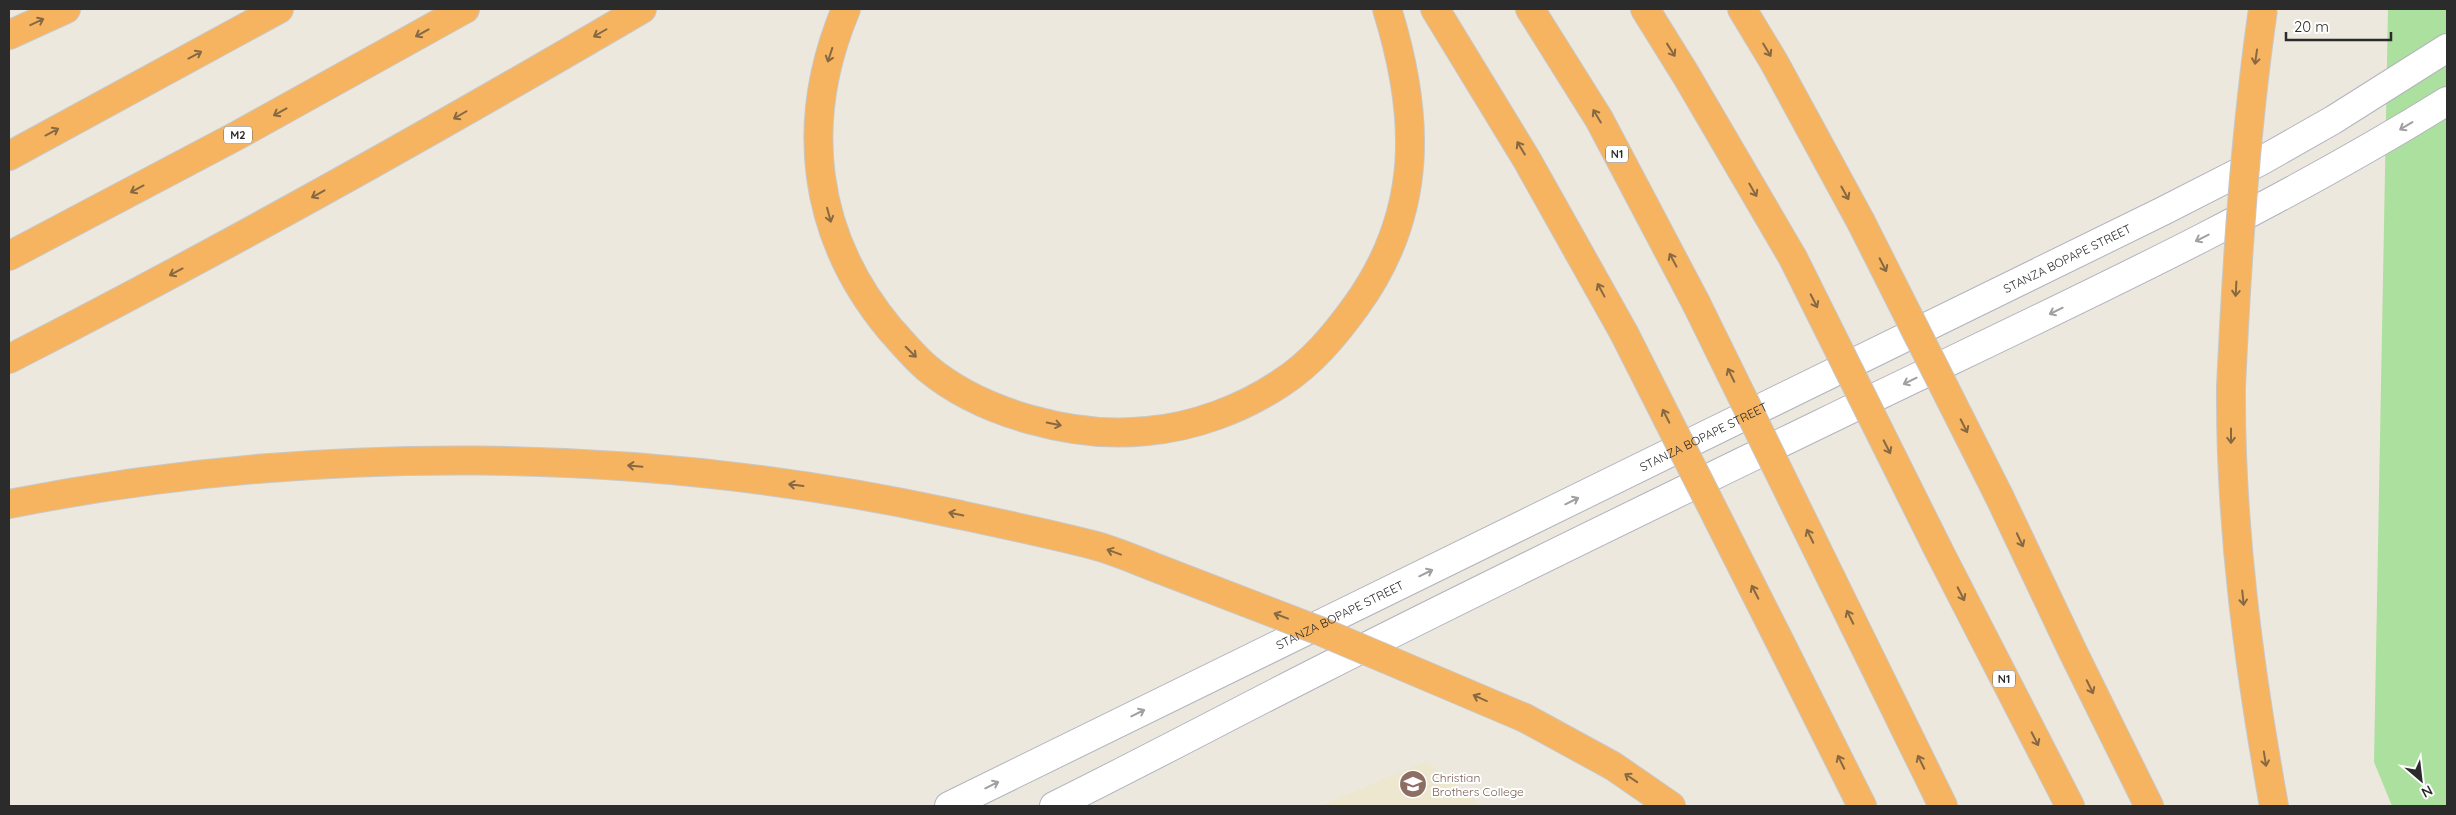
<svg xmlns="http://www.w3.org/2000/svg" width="2456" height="815" viewBox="0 0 2456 815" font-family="Quicksand,sans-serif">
<rect width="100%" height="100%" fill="#ece8de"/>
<!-- education -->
<path fill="#ede7cf" d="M1426,761L1482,806H1320Z"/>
<!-- green -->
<path fill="#ace09e" d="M2388,9H2447V806H2392L2374,762Z"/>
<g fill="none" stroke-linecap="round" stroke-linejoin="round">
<!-- secondary casing -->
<g stroke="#b2b3be" stroke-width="30">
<g id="secondary">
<path id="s1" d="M949,806L2163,211L2259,162L2333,120L2447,48"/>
<path d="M1054,806C1143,762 1231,715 1320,670C1485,586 1653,505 1820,424C2031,321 2247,225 2447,101"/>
</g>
</g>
<!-- motorway casing -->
<g stroke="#c8c8c8" stroke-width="30">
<g id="motorway">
<path d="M846,9C799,121 811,234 890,329C902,342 913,356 927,368C982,414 1076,439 1147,431C1194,427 1242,409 1281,383C1312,363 1335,335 1356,306C1424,212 1420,115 1387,9"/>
<path d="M1435,9L1527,160L1624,333"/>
<path d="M1530,9L1599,119L1696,303"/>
<path d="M1645,9L1686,75L1793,258"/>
<path d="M1742,9L1774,62L1861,222"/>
<path d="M9,35L66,9"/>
<path d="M9,156L279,9"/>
<path d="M9,256L238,135L465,9"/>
<path d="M9,359C224,249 434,131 642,9"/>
<path d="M2231,387C2230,527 2249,668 2274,806"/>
<path d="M1999,496L2073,652L2149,806"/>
<path d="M9,504C316,443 645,446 951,513C998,523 1046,533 1093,545C1116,551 1138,561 1159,569"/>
<path d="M1939,551L2070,806"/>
<path d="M1832,580L1943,806"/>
<path d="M1777,636L1862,806"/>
<path d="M1525,718L1613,766L1671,806"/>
</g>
</g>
<!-- secondary -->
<use href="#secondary" stroke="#fff" stroke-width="28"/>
<!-- motorway -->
<use href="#motorway" stroke="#f6b460" stroke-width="28"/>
<!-- motorway-bridge casing -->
<g stroke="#c8c8c8" stroke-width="30" stroke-linecap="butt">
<g id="motorway-bridge">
<path d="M1861,222L1999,496"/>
<path d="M1793,258L1939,551"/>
<path d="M1696,303L1832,580"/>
<path d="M1624,333L1777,636"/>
<path d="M2231,387C2237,260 2245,134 2263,9"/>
<path d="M1159,569L1320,631L1525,718"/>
</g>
</g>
<!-- motorway-bridge -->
<use href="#motorway-bridge" stroke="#f6b460" stroke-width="28"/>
</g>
<!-- one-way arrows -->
<defs><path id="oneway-shaft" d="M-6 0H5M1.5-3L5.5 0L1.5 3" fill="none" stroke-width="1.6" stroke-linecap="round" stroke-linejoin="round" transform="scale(1.25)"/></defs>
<g stroke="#866943">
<use href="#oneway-shaft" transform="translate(37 22) rotate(-25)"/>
<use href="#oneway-shaft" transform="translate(422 33) rotate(151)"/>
<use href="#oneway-shaft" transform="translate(600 33) rotate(150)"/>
<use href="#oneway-shaft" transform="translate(1671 50) rotate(58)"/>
<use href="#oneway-shaft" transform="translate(1767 50) rotate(59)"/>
<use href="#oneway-shaft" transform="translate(195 55) rotate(-28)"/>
<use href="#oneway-shaft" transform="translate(830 55) rotate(108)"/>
<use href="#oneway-shaft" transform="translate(2256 57) rotate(98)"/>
<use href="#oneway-shaft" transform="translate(280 112) rotate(151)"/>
<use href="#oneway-shaft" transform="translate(460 115) rotate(150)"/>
<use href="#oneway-shaft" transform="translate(1597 116) rotate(-121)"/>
<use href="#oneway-shaft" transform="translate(52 132) rotate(-28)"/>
<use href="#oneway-shaft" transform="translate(1521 148) rotate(-121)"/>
<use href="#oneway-shaft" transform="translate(137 189) rotate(152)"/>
<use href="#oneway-shaft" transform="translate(1753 190) rotate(60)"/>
<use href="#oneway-shaft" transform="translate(1845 193) rotate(61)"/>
<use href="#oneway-shaft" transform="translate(318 194) rotate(151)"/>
<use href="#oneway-shaft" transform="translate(829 215) rotate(75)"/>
<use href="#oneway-shaft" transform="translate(1673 260) rotate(-118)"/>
<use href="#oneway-shaft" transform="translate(1883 265) rotate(63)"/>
<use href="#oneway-shaft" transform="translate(176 272) rotate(152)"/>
<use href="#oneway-shaft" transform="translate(2236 289) rotate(93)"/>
<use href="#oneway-shaft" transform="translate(1601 290) rotate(-118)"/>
<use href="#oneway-shaft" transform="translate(1814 301) rotate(63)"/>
<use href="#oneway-shaft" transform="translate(911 352) rotate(45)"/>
<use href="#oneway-shaft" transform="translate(1731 375) rotate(-116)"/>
<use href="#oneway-shaft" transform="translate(1666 416) rotate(-117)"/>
<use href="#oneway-shaft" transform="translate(1054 424) rotate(11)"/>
<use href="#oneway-shaft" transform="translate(1964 426) rotate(63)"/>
<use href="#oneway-shaft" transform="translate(2231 436) rotate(90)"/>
<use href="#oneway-shaft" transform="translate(1887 447) rotate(63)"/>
<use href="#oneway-shaft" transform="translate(635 466) rotate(-175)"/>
<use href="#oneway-shaft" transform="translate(796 485) rotate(-173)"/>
<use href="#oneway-shaft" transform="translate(956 514) rotate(-168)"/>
<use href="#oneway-shaft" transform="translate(1810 536) rotate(-116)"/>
<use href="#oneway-shaft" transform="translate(2020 540) rotate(65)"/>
<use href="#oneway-shaft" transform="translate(1114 552) rotate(-160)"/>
<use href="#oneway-shaft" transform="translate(1755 592) rotate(-117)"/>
<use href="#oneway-shaft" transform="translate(1961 594) rotate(63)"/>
<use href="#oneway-shaft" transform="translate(2243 598) rotate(84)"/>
<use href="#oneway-shaft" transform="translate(1281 616) rotate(-159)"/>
<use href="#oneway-shaft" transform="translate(1850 617) rotate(-116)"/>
<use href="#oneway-shaft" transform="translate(2090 687) rotate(64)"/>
<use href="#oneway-shaft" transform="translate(1480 698) rotate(-156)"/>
<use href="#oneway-shaft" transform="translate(2035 739) rotate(63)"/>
<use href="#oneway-shaft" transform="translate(2265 759) rotate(81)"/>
<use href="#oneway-shaft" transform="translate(1841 762) rotate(-116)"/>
<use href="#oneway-shaft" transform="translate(1921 762) rotate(-116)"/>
<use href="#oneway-shaft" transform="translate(1631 778) rotate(-146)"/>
</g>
<g stroke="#a0a0a0">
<use href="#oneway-shaft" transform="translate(2406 126) rotate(149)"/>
<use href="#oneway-shaft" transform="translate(2202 238) rotate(153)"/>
<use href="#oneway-shaft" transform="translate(2056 311) rotate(154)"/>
<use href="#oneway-shaft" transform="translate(1910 381) rotate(154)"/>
<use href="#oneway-shaft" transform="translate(1572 501) rotate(-26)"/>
<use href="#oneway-shaft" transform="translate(1426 573) rotate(-26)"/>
<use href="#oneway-shaft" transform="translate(1138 713) rotate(-26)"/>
<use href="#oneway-shaft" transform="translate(992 785) rotate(-26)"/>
</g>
<!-- icons -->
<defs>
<g id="school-disc" transform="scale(1.4375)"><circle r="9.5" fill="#8d6e63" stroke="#fff"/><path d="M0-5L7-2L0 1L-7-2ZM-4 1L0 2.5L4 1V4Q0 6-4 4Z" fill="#fff"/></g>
</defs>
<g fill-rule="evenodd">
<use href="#school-disc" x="1413" y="784"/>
</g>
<g text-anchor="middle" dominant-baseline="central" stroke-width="4" stroke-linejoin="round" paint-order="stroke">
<!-- shield labels -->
<g fill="#fff" stroke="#6b6b6b" stroke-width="1">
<rect x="224" y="126.5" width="28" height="17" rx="4"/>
<rect x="1606" y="145.5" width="22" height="17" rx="4"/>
<rect x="1993" y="670.5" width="22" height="17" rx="4"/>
</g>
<g font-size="11" font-weight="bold" fill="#2b2b2b">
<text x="238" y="135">M2</text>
<text x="1617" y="154">N1</text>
<text x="2004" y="679">N1</text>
</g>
<!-- street labels -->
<g font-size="12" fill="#2b2b2b" stroke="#fff">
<text stroke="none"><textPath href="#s1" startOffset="1245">STANZA BOPAPE STREET</textPath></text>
<text stroke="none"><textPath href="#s1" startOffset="840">STANZA BOPAPE STREET</textPath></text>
<text stroke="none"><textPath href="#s1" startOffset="435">STANZA BOPAPE STREET</textPath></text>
</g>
<!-- education labels -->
<g font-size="12" fill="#785e54" stroke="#fff" text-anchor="start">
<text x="1432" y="777">Christian<tspan x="1432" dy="14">Brothers College</tspan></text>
</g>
</g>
<!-- border -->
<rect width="2456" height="815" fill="none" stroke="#2b2b2b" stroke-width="20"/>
<!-- north arrow -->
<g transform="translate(2421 780) rotate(152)" stroke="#ffffff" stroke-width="4" paint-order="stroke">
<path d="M0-4L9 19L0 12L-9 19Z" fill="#2b2b2b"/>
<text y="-8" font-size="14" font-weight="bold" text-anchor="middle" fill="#2b2b2b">N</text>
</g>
<!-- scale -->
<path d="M2286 32v8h105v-8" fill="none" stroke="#2b2b2b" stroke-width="2.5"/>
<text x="2294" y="32" font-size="15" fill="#2b2b2b" stroke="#ffffff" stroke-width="4" paint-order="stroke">20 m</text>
</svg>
